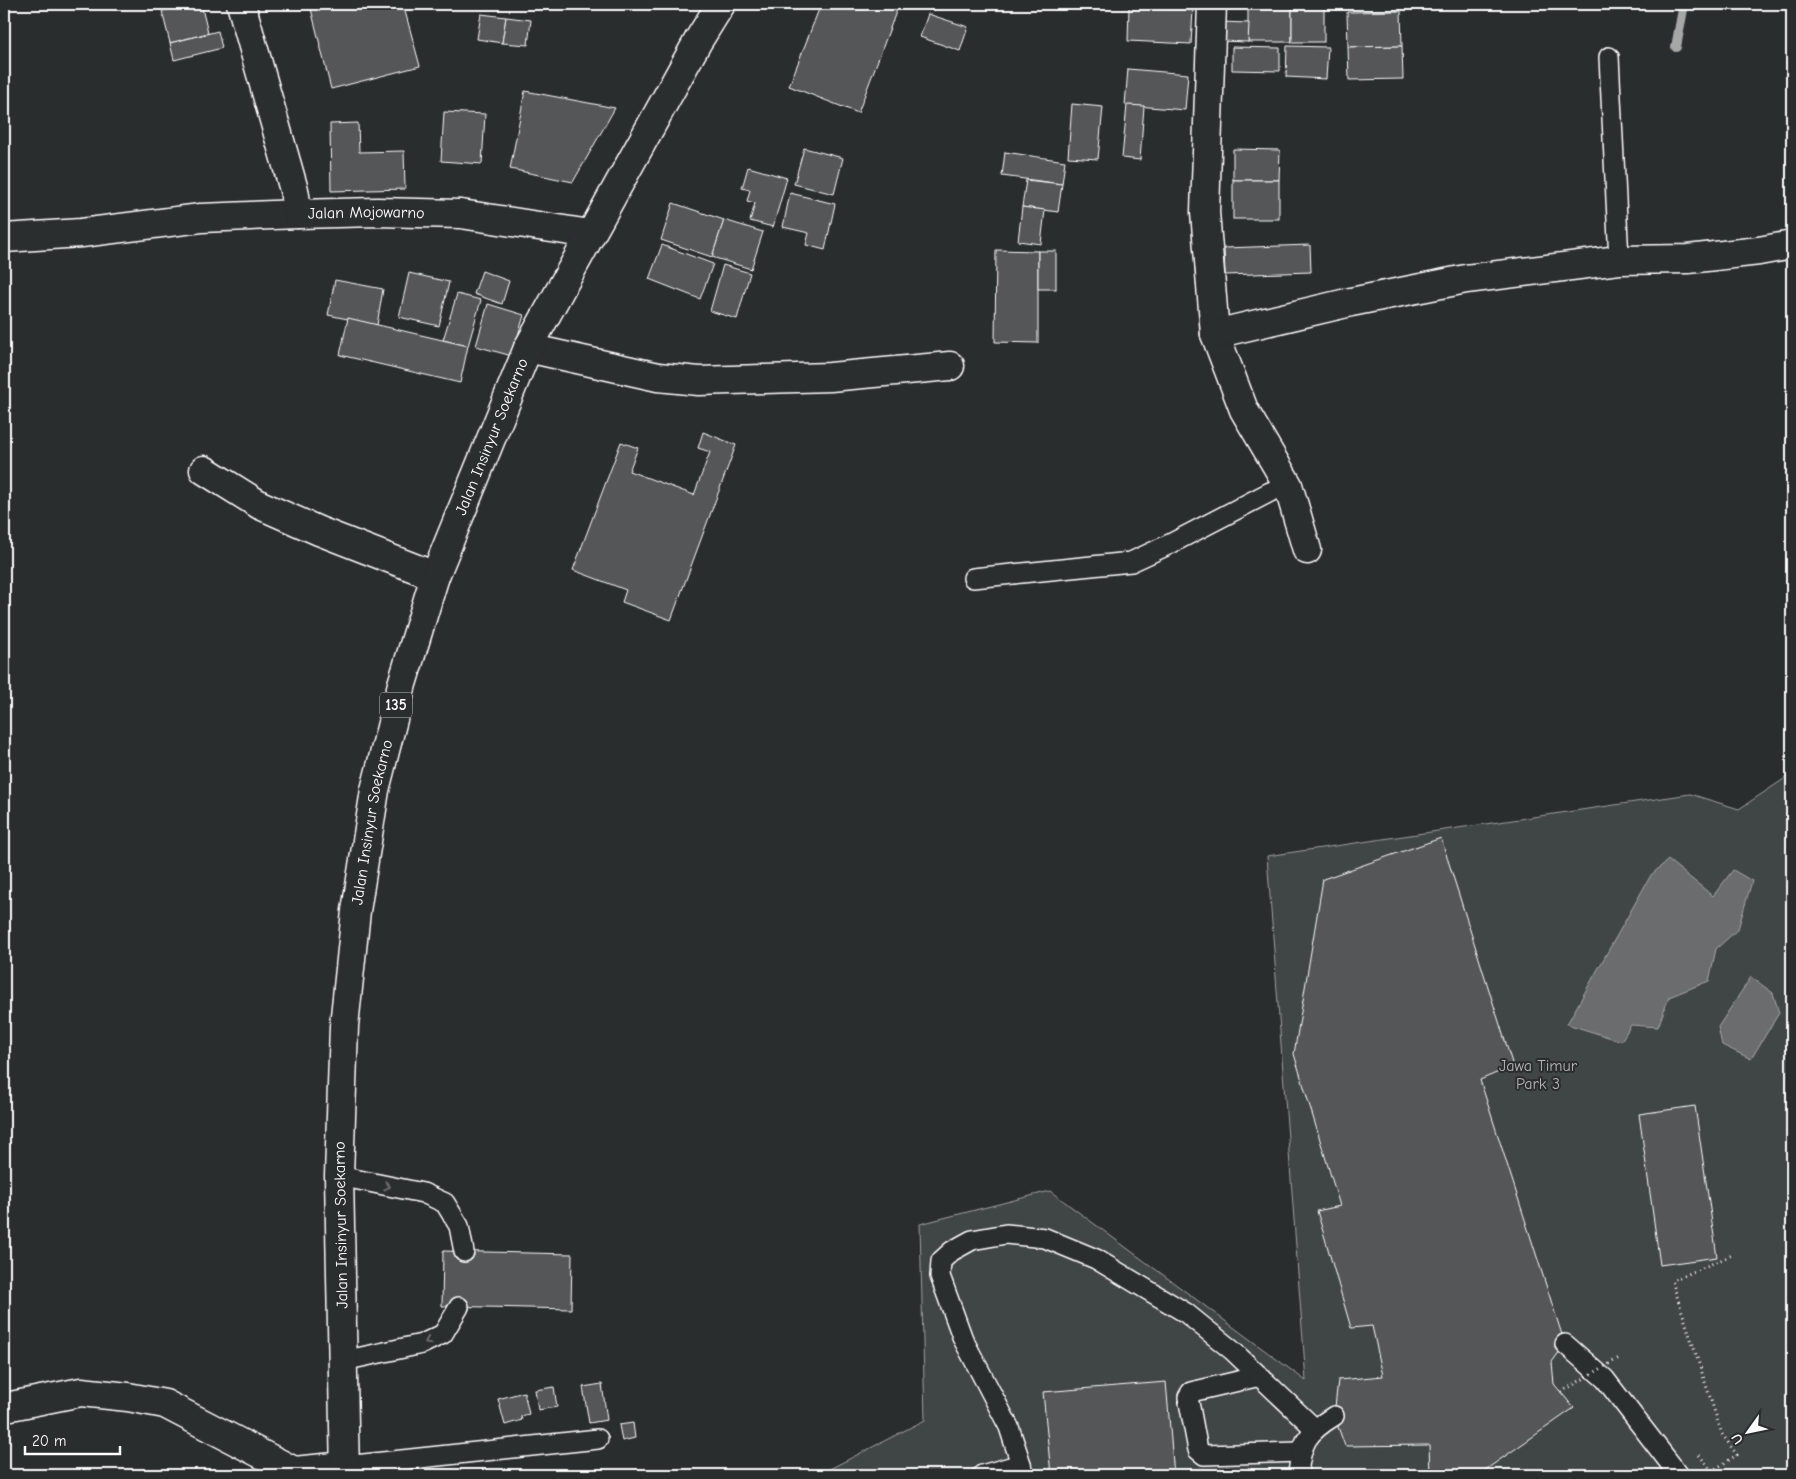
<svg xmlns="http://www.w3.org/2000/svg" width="1796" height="1479" viewBox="0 0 1796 1479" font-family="'Comic Neue',sans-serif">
<rect width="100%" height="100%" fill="#2a2d2e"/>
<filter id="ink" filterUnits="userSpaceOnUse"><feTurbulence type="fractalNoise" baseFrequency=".02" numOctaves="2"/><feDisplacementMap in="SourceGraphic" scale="10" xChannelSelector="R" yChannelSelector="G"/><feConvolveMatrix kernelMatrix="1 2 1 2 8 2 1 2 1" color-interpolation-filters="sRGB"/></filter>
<g filter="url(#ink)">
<!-- green -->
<path fill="#414445" stroke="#a0a2a2" d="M1790,775L1792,776V1475H818L925,1420L920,1224L1050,1191L1306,1381L1267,856L1690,794L1739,809Z"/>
<!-- water -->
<g fill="#6a6c6d" stroke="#a6a7a7">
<path d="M1668,860L1713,896L1733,870L1752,881L1738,929L1716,949L1709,981L1669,997L1658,1027L1631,1025L1621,1041L1567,1024L1651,875Z"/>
<path d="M1751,977L1773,993L1779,1013L1751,1059L1722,1045L1718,1027Z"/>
</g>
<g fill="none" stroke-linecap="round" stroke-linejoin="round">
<!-- stream -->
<path stroke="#a6a7a7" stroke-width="10" d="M1676,47L1684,4"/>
</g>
<!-- building -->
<g fill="#555758" stroke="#fff">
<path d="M193,4H201L208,33L170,43L162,11Z"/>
<path d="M330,4H403L420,66L331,89L311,9Z"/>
<path d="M417,4H463L464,6L417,9Z"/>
<path d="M481,4H519V6Z"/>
<path d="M821,4H899L858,113L789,86Z"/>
<rect x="1248" y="4" width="44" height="38"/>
<rect x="1292" y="4" width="32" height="38"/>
<path d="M1129,7L1193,10L1191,44L1128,41Z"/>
<path d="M1401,11L1402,46L1348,47L1347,12Z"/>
<path d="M481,14L506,17L502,43L477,39Z"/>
<path d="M928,14L968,27L960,51L920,37Z"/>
<path d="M506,17L531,20L528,45L502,43Z"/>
<path d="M1220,22L1249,23L1248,42L1220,41Z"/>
<path d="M218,31L222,48L174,60L170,43Z"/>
<path d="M1287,46L1328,47L1326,79L1286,77Z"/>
<path d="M1402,46L1403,79L1349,80L1348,47Z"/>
<path d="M1232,47L1280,48V71L1232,70Z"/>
<path d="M1128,69L1188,74L1185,110L1125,105Z"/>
<path d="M525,91L615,108L573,182L510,169Z"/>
<path d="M1072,104L1103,107L1098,159L1068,157Z"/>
<path d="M1127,105L1144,106L1140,160L1122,158Z"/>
<path d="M444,112L485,114L482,164L441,161Z"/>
<path d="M358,123L359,152L404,151L405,189L331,191L330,124Z"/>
<path d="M804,148L843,158L834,194L794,184Z"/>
<path d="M1233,149L1280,150L1279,180H1233Z"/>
<path d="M1005,152L1065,161L1062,184L1002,176Z"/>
<path d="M748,167L787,178L773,227L750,221L755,203L747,201L750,190L742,188Z"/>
<path d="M1026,180L1062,184L1058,212L1022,207Z"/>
<rect x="1233" y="180" width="46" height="39"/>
<path d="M790,193L835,204L825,250L806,245L809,233L783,227Z"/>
<path d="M673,203L724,220L712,257L661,240Z"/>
<path d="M1022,207L1045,210L1041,244L1018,241Z"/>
<path d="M724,220L763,232L751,269L712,257Z"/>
<path d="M662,245L713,264L700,299L649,279Z"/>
<path d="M1310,245L1311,272L1225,275L1224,248Z"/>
<path d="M996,250L1038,251V343L995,342Z"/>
<rect x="1038" y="251" width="18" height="38"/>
<path d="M723,265L750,273L737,319L710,311Z"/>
<path d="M482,271L509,281L502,304L474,294Z"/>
<path d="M409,273L449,282L439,326L399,317Z"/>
<path d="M335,280L383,289L377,325L328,315Z"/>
<path d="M457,294L481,300L468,346L443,340Z"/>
<path d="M488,304L524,315L512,356L476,346Z"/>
<path d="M348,318L468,346L460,383L340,355Z"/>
<path d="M703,432L736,445L671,620L622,602L626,590L573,570L621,442L638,448L629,471L694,495L710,452L698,448Z"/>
<path d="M1441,838L1513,1066L1480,1080L1565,1344L1552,1362L1554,1384L1574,1408L1478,1475H1430L1429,1445L1345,1446L1334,1416L1338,1380L1383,1376L1372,1326L1351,1328L1317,1211L1340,1206L1294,1054L1323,879Z"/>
<path d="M1695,1106L1717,1257L1660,1265L1639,1114Z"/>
<path d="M443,1251L572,1254L571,1309L442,1306Z"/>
<path d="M1166,1382L1174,1475H1051L1043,1392Z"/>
<path d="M602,1384L607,1420L589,1423L583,1387Z"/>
<path d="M554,1387L557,1407L538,1410L535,1390Z"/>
<path d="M524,1392L529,1414L521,1416L522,1420L505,1425L498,1399Z"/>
<path d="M633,1423L635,1438L622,1441L619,1425Z"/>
</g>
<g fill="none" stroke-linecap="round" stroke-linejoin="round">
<!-- service casing -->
<g stroke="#fff" stroke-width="22">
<g id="service">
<path d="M1609,57L1619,260"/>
<path d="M973,578L1131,562L1170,544L1270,492L1288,485"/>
<path d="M339,1176L423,1193L445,1203L459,1226L464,1252"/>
<path d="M1565,1344L1605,1379L1679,1475"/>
<path d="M343,1361L422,1344L443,1334L459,1307"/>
<path d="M1260,1376L1191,1392L1188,1397L1198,1450L1204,1455L1300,1452"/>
<path d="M345,1466L598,1439"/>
<path d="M982,1475L1021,1464"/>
<path d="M1023,1475L1021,1464L1009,1427L963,1339L940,1276L941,1261L952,1251L972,1240L1006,1234L1045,1238L1096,1259L1186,1313L1233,1351L1314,1428"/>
<path d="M1298,1475C1301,1443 1306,1433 1334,1416"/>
</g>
</g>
<!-- minor casing -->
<g stroke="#fff" stroke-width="31">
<g id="minor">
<path d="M1212,4L1205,212L1215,334L1244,410L1288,485L1307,550"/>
<path d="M4,238L81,233L201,218L298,214"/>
<path d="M1215,334L1351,302L1466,279L1619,260L1688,259L1759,251L1792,245"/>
<path d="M528,348L658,377L699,381L830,377L950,366"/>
<path d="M204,470L260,505L319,531L435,576"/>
<path d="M11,1406L81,1392L128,1397L165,1404L294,1471L345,1466"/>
</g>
</g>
<!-- tertiary casing -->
<g stroke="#fff" stroke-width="31">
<g id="tertiary">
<path id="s1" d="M241,4L294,190L298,214L377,212L461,214L590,234"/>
</g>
</g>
<!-- primary casing -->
<g stroke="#fff" stroke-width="31">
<g id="primary">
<path id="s2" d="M345,1475L339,1176L344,1026L356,911L375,790L402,684L435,576L528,348L698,41L721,4"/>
</g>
</g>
<!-- path -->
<path stroke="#fff" stroke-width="3" stroke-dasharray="1 4" stroke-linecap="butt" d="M1699,1455L1712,1471L1737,1455L1722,1434L1672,1281L1732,1255"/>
<!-- service -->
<use href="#service" stroke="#2a2d2e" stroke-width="19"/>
<!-- minor -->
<use href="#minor" stroke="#2a2d2e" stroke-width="28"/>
<!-- tertiary -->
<use href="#tertiary" stroke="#2a2d2e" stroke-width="28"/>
<!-- primary -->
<use href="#primary" stroke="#2a2d2e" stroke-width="28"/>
<!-- path-bridge -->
<path stroke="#fff" stroke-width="3" stroke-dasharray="1 4" stroke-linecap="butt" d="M1561,1392L1619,1358"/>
</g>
<!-- one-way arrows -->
<defs><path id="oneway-chevron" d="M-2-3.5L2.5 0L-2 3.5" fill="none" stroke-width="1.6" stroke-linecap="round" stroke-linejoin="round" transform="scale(1.25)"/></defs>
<g stroke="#6a6c6d">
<use href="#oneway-chevron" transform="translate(387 1186) rotate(11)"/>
<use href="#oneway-chevron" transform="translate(428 1341) rotate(156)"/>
</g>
</g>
<g text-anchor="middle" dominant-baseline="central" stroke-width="4" stroke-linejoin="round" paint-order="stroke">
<!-- shield labels -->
<rect fill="#2a2d2e" stroke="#bfc0c0" stroke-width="1" x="380" y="692.5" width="32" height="25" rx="4"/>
<g font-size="15" font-weight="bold" fill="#fff">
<text x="396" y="705">135</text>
</g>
<!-- street labels -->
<g font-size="16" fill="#fff" stroke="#2a2d2e">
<text stroke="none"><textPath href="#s1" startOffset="286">Jalan Mojowarno</textPath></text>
<text stroke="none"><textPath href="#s2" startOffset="1060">Jalan Insinyur Soekarno</textPath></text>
<text stroke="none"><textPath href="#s2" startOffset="655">Jalan Insinyur Soekarno</textPath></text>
<text transform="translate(341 1225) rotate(-91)">Jalan Insinyur Soekarno</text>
</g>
<!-- park labels -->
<g font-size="16" fill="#b3b4b5" stroke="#2a2d2e">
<text x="1538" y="1066">Jawa Timur<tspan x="1538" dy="18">Park 3</tspan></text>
</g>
</g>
<!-- margin -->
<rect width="1796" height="1479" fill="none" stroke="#2a2d2e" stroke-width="20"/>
<rect x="10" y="10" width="1776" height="1459" fill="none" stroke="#fff" stroke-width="2" filter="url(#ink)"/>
<!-- north arrow -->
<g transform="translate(1748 1432) rotate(237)" stroke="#2a2d2e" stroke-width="4" paint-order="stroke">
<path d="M0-4L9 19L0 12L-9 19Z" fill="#ffffff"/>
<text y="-8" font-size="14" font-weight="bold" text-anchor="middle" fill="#ffffff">U</text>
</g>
<!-- scale -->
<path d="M25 1446v8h95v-8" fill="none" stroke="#ffffff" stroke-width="2.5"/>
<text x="32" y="1446" font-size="15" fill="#ffffff" stroke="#2a2d2e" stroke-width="4" paint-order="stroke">20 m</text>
</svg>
